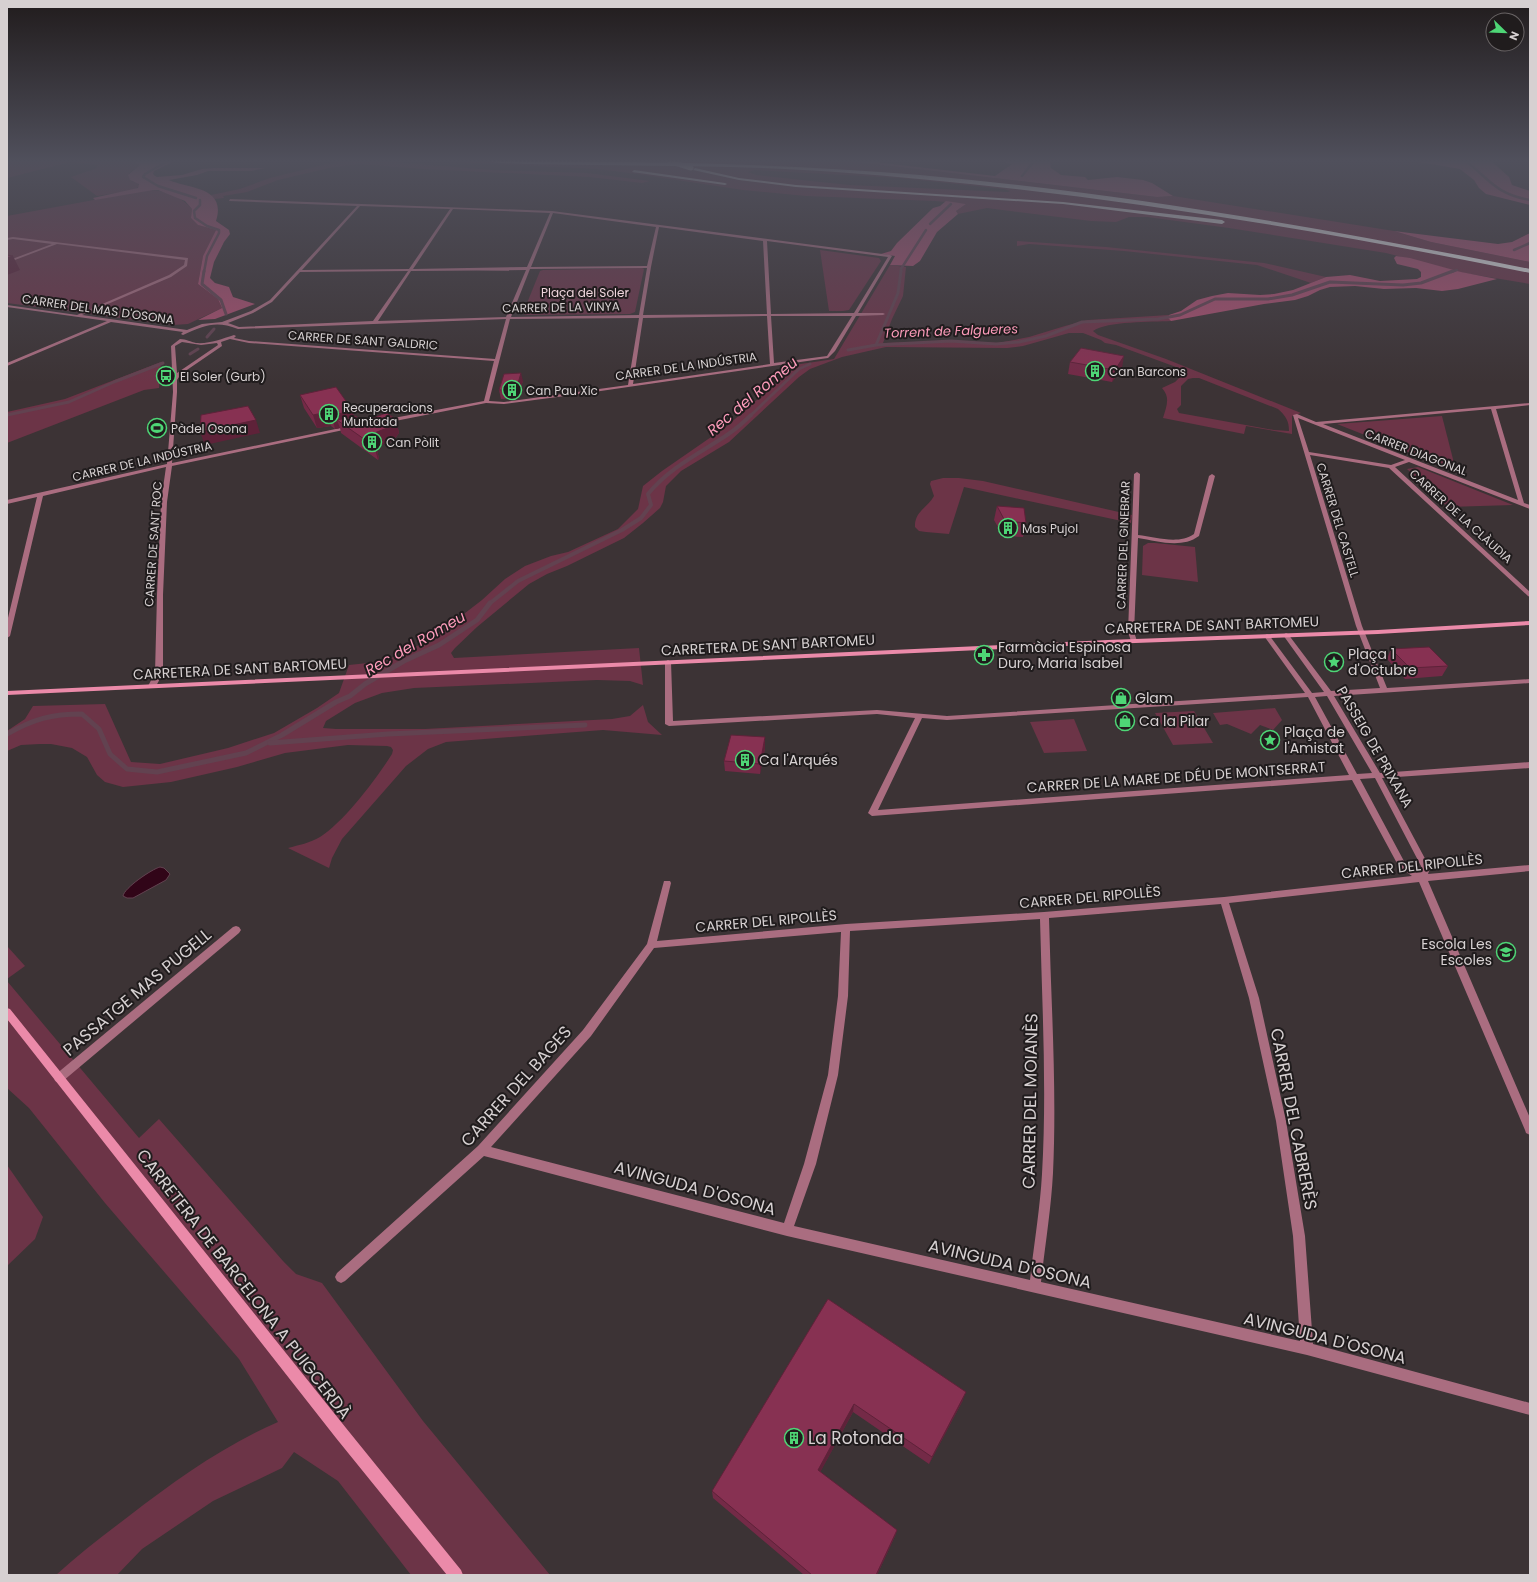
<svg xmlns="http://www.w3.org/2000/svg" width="1537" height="1582" viewBox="0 0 1537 1582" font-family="Poppins,sans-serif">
<rect width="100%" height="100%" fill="#3c3335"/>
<!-- green -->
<g fill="#6c3447" fill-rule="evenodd">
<path d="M7,161H132L140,165L129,173L131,181L138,183L139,186L135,190L97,196L71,177L97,168L98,165L70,162L7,178Z"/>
<path d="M339,161H380L492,170L587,173L650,181L642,183L589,177L423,169L358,164L329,168L278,180L247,192L223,196L224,198L214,199L211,195L240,189L270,178Z"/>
<path d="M432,161H848L1157,197L1173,196L1394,231L1431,242L1530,262V284L1464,273L1386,253L1229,228L1147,217H1129L1116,222L1091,221L987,208L958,214L956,211L966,204L935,201L806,196L743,190L637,174L598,169ZM755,170L900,178L1004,189L1010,191L1008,192L849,185L756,175L748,172Z"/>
<path d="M148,190C163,189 182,197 192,209L191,218L198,225L216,230L203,256L198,284L218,299L222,308L188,324L173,325L7,303V216Z"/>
<path d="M1017,241L1106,247L1264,263L1326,277L1311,283L1257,265L1124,251L1029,244L1017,246Z"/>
<path d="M820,250L879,258L881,261L849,310L843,311H829Z"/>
<path d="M890,265L906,267L903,296L892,319L883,343L953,341L998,343L1029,337L1065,326L1088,320L1169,315L1168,318L1171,321C1152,322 1107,321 1093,331L1098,335L1166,359L1301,413L1292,416V434L1246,426L1244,434L1163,418C1166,407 1171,398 1162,388L1175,382L1182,375L1181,371L1176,367L1116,345L1105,343L1101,340L1083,333H1069L1023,346L1007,348L886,347L842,357L810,369L799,377L729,442L681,471L666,486L663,502L660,508L643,523L624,538L567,566L547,574L529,584L477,627L455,648L451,653L454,658L639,648L643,685L630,681L597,680L414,688L382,693L355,703L326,721L323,728L336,729H425L612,719L630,716L643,705L648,722L662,735L603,730L446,742L428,749L406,766L342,839L332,858L329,868L288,848C299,845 310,843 320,837C344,822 377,778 392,754L393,750L391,747L387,746L348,745L285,753L237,767L171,782L123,787L105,782L97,775L87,757L72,748L51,744H40L21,745L7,751V731L25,719L33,706L105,704L131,762L160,764L228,748L274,733L317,708L339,693L349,665L377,662L400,655L417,646L447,627L482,600L505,579L525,566L551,556L568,552L618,529L638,509L643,486L662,471L727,426L788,373L794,365L834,359ZM1193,378H1199L1278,409C1286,416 1289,421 1289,431L1274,430L1179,413L1177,409L1181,405V386L1188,379Z"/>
<path d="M642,268L644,269L635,312L630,314L525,315L523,313L540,271L543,270Z"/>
<path d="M161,362L159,388L144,390L7,443V412L65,399Z"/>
<path d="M1442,416L1456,471L1337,424Z"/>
<path d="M1418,467L1513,505L1448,507L1407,469Z"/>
<path d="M943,478H959L983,481L1132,515L1131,523L964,487L949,534L926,532L919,531L915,527C914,512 928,507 934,496L930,484L931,481Z"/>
<path d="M1148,543H1155L1195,547L1198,582L1142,575L1143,546Z"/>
<path d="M1275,708L1282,720L1273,730L1260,725L1251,734L1227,724L1220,725L1213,713Z"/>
<path d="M1194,711L1213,743L1173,745L1155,713Z"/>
<path d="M1074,719L1087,751L1044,753L1030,722Z"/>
<path d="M7,946L25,966L7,979Z"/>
<path d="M7,981L139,1138L159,1119L283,1261L296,1274L322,1283L423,1421L550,1575H411L338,1481L294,1452L282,1468L213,1501L142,1549L117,1575H56C79,1554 104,1535 129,1516C176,1480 223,1446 278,1422L239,1359L105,1203L29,1108L7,1088Z"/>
<path d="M7,1165L43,1217L35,1239L7,1266Z"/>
</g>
<!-- forest -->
<g fill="#a74e6d">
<path d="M132,161H174L154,171L153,174L155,176L157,177L182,175L202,169L215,168H265L251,171H208L197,175L169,180C188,189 227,186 216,221L229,230L230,234L224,242L214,262L210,278L215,283L229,287L233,297L255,304L215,319L198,320L222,308L218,299L198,284L203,256L216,230L198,225L191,218L192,209L185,201L158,190H153L95,200L93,198L138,188L139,184L130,180L128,175L140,165Z"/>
<path d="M848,161H866L995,176L1012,164L1002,161H1050L1051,168L1061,175L1085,177L1088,180L1117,177L1143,180L1152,183L1173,196L1157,197Z"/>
<path d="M1413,161H1491L1509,177L1512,185L1530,191V205L1486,194L1479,188L1474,180L1460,169Z"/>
<path d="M946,201L966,204L956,211L958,214L937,232L920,261L913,266L890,265L895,256L881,254L891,251L897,243L933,208L940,206Z"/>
<path d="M1394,231L1498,244L1512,242L1530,233V262L1431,242Z"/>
<path d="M1396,256L1410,258L1461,272L1497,279L1458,289L1442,291L1416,288L1384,289L1355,286L1330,287L1320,290L1308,296L1295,300L1264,304L1171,321L1168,318L1169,315L1181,311L1197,300L1212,296L1228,293L1260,295L1274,294L1293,290L1326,277L1350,275L1380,281L1417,279L1421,277V272L1418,269L1397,264L1394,258Z"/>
</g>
<!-- water -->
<path fill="#310518" stroke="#624250" d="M160,867L164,868L170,874L166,880L133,898H127L123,896C124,888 152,869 160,867Z"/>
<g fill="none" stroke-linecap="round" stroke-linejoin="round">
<!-- stream-far3 -->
<g stroke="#624250" stroke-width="2.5">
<path d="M168,161L145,174L143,177L158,186L196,198"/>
<path d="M1466,161C1490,180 1496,194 1530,200"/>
<path d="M1022,176L1034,161"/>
<path d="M200,200V205L194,211L195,218L207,226L219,230V233L207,256L204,272"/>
<path d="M930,224L951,204"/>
<path d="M1514,250L1530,243"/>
<path d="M901,272V269L926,230"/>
<path d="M1451,272L1457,270"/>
</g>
<!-- stream-far2 -->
<g stroke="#624250" stroke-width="3">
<path d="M204,271L202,284L221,300L226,314"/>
<path d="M207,337L214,329"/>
<path d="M876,345L898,293L901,271"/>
<path d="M848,350L876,345L951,341L996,344L1019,342L1046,336L1082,322L1158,319L1180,315L1215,299H1268L1292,295L1330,282L1403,285L1421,283L1453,271"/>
<path d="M190,354L198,349"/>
<path d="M7,415L69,402L114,382L163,363"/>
<path d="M750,416L799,369L810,364"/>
</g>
<!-- stream-far1 -->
<path stroke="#624250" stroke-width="4" d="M489,604L518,581L622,530L641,518L651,505L648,494C669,468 700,453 727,435C736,429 744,422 751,415"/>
<!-- stream -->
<g stroke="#624250" stroke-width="5">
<path d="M7,734C34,719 51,714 82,714L99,729L110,754L127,769L157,772L246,753L282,735L336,702L350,696L365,684L404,661L439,645L477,620L490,603"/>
<path d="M270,743L388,734L585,725"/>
</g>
<!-- street -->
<g fill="#aa6d80" fill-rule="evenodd">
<path d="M230,199L552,211L890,255L892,256L858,313H883L885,314L883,315L856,316L835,351L828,358L580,394L504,404L486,403L385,423L383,422V420L484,401L494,361L249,343L230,339L221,342L222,346L181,374L177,380V392L172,463L350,426L353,428L172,466L167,502L163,595V673L155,688H152L148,686L155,673L157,595L161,502L166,467L43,496L10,636L7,638V622L37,497L7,504V500L167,464L173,392L171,346L180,339C186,339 191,342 196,343C210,344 221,339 234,335L236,336L234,338L249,341L495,359L506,319L238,329C215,320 204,326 183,335L181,334L183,332L111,322L7,366V363L107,321L7,307V305L77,315L169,275L184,265L185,260L57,244L7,263V261L52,244L13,239L7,240V238L13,237L188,258L187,266L171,277L82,315L187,330L202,324L222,322L251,311L270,300L357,206L229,201ZM360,206L450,209L409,269L302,270ZM453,209L550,213L527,267L413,269ZM553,213L656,227L647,266L531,267ZM659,227L763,241L767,314L643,315L651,267ZM767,241L888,257L854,313L771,314ZM647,268L639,315L511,317L530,269ZM526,270L506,317L378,321L411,271ZM408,271L373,321L239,327L228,323L253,313L272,302L300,272ZM767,316L770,364L633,384L643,318ZM771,316H852L827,356L774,363ZM639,318L628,385L504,402L489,401L510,319ZM182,342L201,345L217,343L218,345L177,373L175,346Z"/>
<path d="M1530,403V405L1496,409L1524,503L1530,505V509L1409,462L1395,467L1530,592V597L1528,596L1389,468L1310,455L1362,626L1387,688L1530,679V683L1334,696L1380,773L1530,762V768L1382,778L1430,868L1428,874L1530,865V871L1428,881L1530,1118V1135L1526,1133L1525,1130L1419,882L1229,903L1259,998L1286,1121L1305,1236L1313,1344L1530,1403V1415L1307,1355L787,1236L484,1156L345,1281L341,1283L337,1281L335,1277L337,1273L478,1146L583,1030L647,944L664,881H670L671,883L657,941L846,924L1044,912L1224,897L1412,876L1399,867L1352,780L872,816L868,813L915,718L877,714L669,726L665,724V662L668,660L671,662L673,721L877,710L947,716L1305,693L1264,636L1267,634L1269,635L1312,693L1324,692L1283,635L1286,633L1288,634L1331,691L1380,688L1356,626L1293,415L1297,414L1316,422ZM1491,409L1518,500L1323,424ZM1298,418L1405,460L1391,465L1309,452ZM1327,696L1372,773L1357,774L1315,697ZM1308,697L1349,775L878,810L922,718L947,720ZM1375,778L1422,868L1420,872L1405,863L1360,779ZM1221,904L1249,998L1276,1121L1293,1236L1300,1341L1041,1282C1045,1246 1051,1210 1053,1173C1057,1088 1051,1003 1049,918ZM1040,919C1042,1004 1047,1089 1042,1174C1040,1209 1034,1244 1030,1280L794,1226L816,1164L838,1075L848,996L850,931ZM841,932L838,996L828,1075L804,1164L784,1223L491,1147L591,1036L654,948Z"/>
<path d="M1137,472L1140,474L1138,535C1156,537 1178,545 1194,534L1209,476L1212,474L1215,476L1199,536C1181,549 1158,541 1138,538L1134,632L1137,641L1134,643L1131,641L1128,632L1134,474Z"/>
<path d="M236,926L239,927L241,930L239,933L63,1081L59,1083L55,1081L54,1078L55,1075L233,927Z"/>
</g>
<!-- secondary -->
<g fill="#eb8aa9" fill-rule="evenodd">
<path d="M1530,621V625L1378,634L1108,644L7,695V691L1108,640L1378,630Z"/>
<path d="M7,1008L10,1009L346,1428L461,1570L463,1575H447L336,1438L7,1019Z"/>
</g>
<!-- highway -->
<g fill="#ebebeb" fill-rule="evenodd">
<path d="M488,161C632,161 777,163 920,175C1125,193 1328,229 1530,269V273C1300,226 1070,189 836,172C757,166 678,166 599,165C574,165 549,164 525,164C513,163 499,164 488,161Z"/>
<path d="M695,168L739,178L796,185L1063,202L1222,220L1225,222L1222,224L1063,204L796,187L739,180L693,170Z"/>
<path d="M634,170L725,183L727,184L725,185L632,172Z"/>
</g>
<!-- highway-bridge -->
<path stroke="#ebebeb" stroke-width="5" d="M669,161L691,168"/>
</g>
<!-- wall -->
<g fill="#742a47">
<path d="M1070,362L1122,368L1112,382L1068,374Z"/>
<path d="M523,381L517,398L501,399L499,390Z"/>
<path d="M300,395L354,416L360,423L396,419L399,433L394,440L376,447L379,458L378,460L341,433L340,428L335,429L331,426L317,428L304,408Z"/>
<path d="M997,506L1026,523L1023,537L1003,536L994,520Z"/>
<path d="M1391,649L1448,666L1442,676L1405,679L1387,659Z"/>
<path d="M765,737V748L760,774L725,771L724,761Z"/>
<path d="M828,1299L963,1400L929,1464L853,1412L820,1472L897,1530L895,1536L877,1575H804L713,1498L712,1491Z"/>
</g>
<!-- shaded-wall -->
<g fill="#5e2239">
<path d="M13,256L20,270L7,275V258Z"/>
<path d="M1124,356L1122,368L1112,382L1115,370Z"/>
<path d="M521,373L523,381L517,398L516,390Z"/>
<path d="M353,411L356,424L337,420L340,428L335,429L332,415Z"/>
<path d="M327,412L331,426L317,428L313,415Z"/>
<path d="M396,419L399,433L394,440L376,447L379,458L378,460L374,446L369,435Z"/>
<path d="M256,420L260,433L205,445L200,432Z"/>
<path d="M765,737V748L760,774V764Z"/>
<path d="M966,1392L963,1400L929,1464L932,1457Z"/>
<path d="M854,1404L853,1412L817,1478L818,1470Z"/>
<path d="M897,1530L895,1536L877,1575H876Z"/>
</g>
<!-- building -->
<g fill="#873152" stroke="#5e2239">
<path d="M7,255L13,256L7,258Z"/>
<path d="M1081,348L1124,356L1115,370L1070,362Z"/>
<path d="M521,373L516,390H499L504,374Z"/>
<path d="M336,387L353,411L332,415L327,412L313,415L300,395Z"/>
<path d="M248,406L256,420L200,432L201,415Z"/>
<path d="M386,413L396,419L390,427L369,435L376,445L374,446L337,420L356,416L360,423Z"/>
<path d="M997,506L1024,508L1026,523L1005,521Z"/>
<path d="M1429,647L1448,666L1410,668L1391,649Z"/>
<path d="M731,735L765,737L760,764L724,761Z"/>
<path d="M828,1299L966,1392L932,1457L854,1404L818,1470L897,1530L876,1575H812L712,1491Z"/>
</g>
<!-- sky -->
<linearGradient id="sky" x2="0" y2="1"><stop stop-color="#211c1d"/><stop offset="0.42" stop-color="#50505c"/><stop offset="1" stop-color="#50505c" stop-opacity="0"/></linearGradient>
<rect width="1537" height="383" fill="url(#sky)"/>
<!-- icons -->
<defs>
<g id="building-ring" transform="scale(1)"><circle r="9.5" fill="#201c1d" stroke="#4ed676" stroke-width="1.5"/><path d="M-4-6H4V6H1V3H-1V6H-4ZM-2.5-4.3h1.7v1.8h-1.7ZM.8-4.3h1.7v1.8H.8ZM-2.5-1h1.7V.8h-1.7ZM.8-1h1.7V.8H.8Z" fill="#4ed676"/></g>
<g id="bus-ring" transform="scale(1)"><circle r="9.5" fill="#201c1d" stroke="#4ed676" stroke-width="1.5"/><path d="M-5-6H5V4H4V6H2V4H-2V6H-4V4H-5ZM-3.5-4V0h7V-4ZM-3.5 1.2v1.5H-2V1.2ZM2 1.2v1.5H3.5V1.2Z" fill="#4ed676"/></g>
<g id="stadium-ring" transform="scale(1)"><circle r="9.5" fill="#201c1d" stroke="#4ed676" stroke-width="1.5"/><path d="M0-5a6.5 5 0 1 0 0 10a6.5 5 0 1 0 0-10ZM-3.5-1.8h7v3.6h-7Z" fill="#4ed676"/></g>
<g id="pharmacy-ring" transform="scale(1)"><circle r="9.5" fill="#201c1d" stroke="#4ed676" stroke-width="1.5"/><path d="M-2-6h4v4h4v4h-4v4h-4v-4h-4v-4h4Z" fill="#4ed676"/></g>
<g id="sight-ring" transform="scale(1)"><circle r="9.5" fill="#201c1d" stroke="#4ed676" stroke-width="1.5"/><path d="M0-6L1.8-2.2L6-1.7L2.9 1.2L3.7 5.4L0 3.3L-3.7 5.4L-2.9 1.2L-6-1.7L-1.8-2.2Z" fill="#4ed676"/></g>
<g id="shop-ring" transform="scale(1)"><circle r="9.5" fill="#201c1d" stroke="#4ed676" stroke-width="1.5"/><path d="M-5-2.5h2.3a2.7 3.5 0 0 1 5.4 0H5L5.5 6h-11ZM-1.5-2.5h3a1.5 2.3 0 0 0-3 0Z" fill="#4ed676"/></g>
<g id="school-ring" transform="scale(1)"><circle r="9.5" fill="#201c1d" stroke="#4ed676" stroke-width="1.5"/><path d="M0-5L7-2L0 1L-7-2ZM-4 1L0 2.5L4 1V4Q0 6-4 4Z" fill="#4ed676"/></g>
</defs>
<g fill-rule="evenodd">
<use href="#building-ring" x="1095" y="371"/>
<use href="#bus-ring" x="166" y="376"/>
<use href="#building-ring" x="512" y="390"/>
<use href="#building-ring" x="329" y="414"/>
<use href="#stadium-ring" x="157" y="428"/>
<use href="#building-ring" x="372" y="442"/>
<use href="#building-ring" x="1008" y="528"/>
<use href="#pharmacy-ring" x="984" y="655"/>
<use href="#sight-ring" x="1334" y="662"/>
<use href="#shop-ring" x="1121" y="698"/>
<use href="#shop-ring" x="1125" y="721"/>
<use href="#sight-ring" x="1270" y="740"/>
<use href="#building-ring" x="745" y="760"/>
<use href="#school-ring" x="1506" y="952"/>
<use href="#building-ring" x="794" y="1438"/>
</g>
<g text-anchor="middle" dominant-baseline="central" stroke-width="4" stroke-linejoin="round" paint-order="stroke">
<!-- far-park labels -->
<g font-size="12" fill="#efd5dc" stroke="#201c1d">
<text x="585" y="292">Plaça del Soler</text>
</g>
<!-- far-street labels -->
<g font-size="12" fill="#d6d0d1" stroke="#201c1d">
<text transform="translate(561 307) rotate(-1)">CARRER DE LA VINYA</text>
<text transform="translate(98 309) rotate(8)">CARRER DEL MAS D'OSONA</text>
<text transform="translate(363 340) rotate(4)">CARRER DE SANT GALDRIC</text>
<text transform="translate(686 366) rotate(-8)">CARRER DE LA INDÚSTRIA</text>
<text transform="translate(1416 452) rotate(21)">CARRER DIAGONAL</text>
<text transform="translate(142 461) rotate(-13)">CARRER DE LA INDÚSTRIA</text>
<text transform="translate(1461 516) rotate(42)">CARRER DE LA CLÀUDIA</text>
<text transform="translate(1338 520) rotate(73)">CARRER DEL CASTELL</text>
<text transform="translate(153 544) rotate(-86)">CARRER DE SANT ROC</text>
<text transform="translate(1123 545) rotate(-88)">CARRER DEL GINEBRAR</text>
</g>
<!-- far-poi labels -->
<g font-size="12" fill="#d6d0d1" stroke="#201c1d" text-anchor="start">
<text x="1109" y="371">Can Barcons</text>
<text x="180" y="376">El Soler (Gurb)</text>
<text x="526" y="390">Can Pau Xic</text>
<text x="343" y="407">Recuperacions<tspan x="343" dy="14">Muntada</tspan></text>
<text x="171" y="428">Pàdel Osona</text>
<text x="386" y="442">Can Pòlit</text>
<text x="1022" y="528">Mas Pujol</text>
</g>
<!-- far-water labels -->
<g font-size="13" font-style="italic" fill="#ff9dbc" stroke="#201c1d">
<text transform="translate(951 331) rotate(-2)">Torrent de Falgueres</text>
</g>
<!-- street labels -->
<g font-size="14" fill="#d6d0d1" stroke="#201c1d">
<text transform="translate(1212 625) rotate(-2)">CARRETERA DE SANT BARTOMEU</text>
<text transform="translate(768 645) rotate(-3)">CARRETERA DE SANT BARTOMEU</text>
<text transform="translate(240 669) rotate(-3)">CARRETERA DE SANT BARTOMEU</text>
<text transform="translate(1375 747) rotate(60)">PASSEIG DE PRIXANA</text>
<text transform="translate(1176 777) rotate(-4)">CARRER DE LA MARE DE DÉU DE MONTSERRAT</text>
<text transform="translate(1412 866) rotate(-6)">CARRER DEL RIPOLLÈS</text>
<text transform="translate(1090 897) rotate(-5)">CARRER DEL RIPOLLÈS</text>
<text transform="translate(766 921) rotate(-5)">CARRER DEL RIPOLLÈS</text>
</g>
<!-- poi labels -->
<g font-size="14" fill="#d6d0d1" stroke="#201c1d" text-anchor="start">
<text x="998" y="647">Farmàcia Espinosa<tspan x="998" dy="16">Duro, Maria Isabel</tspan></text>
<text x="1348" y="654">Plaça 1<tspan x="1348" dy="16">d'Octubre</tspan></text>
<text x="1135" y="698">Glam</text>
<text x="1139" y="721">Ca la Pilar</text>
<text x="1284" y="732">Plaça de<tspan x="1284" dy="16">l'Amistat</tspan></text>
<text x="759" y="760">Ca l'Arqués</text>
<text x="1492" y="944" text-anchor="end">Escola Les<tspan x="1492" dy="16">Escoles</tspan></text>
</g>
<!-- water labels -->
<g font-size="15" font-style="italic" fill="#ff9dbc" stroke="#201c1d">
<text transform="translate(752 396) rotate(-40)">Rec del Romeu</text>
<text transform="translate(415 643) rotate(-30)">Rec del Romeu</text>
</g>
<!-- near-street labels -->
<g font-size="17" fill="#d6d0d1" stroke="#201c1d">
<text transform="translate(137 992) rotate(-40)">PASSATGE MAS PUGELL</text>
<text transform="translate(516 1086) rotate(-48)">CARRER DEL BAGES</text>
<text transform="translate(1030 1101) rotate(-89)">CARRER DEL MOIANÈS</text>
<text transform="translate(1294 1119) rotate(79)">CARRER DEL CABRERÈS</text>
<text transform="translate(695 1188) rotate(15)">AVINGUDA D'OSONA</text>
<text transform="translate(1010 1264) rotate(13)">AVINGUDA D'OSONA</text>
<text transform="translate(244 1284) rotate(52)">CARRETERA DE BARCELONA A PUIGCERDÀ</text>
<text transform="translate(1325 1338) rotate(14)">AVINGUDA D'OSONA</text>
</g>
<!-- near-poi labels -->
<g font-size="17" fill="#d6d0d1" stroke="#201c1d" text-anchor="start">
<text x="808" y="1438">La Rotonda</text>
</g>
</g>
<!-- border -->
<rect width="1537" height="1582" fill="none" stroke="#d6d0d1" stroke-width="16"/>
<!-- north arrow -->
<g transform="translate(1505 32) rotate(113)"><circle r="19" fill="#201c1d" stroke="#696465"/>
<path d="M0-3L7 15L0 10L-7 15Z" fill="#4ed676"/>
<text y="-6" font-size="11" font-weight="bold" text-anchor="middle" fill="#d6d0d1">N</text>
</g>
</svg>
